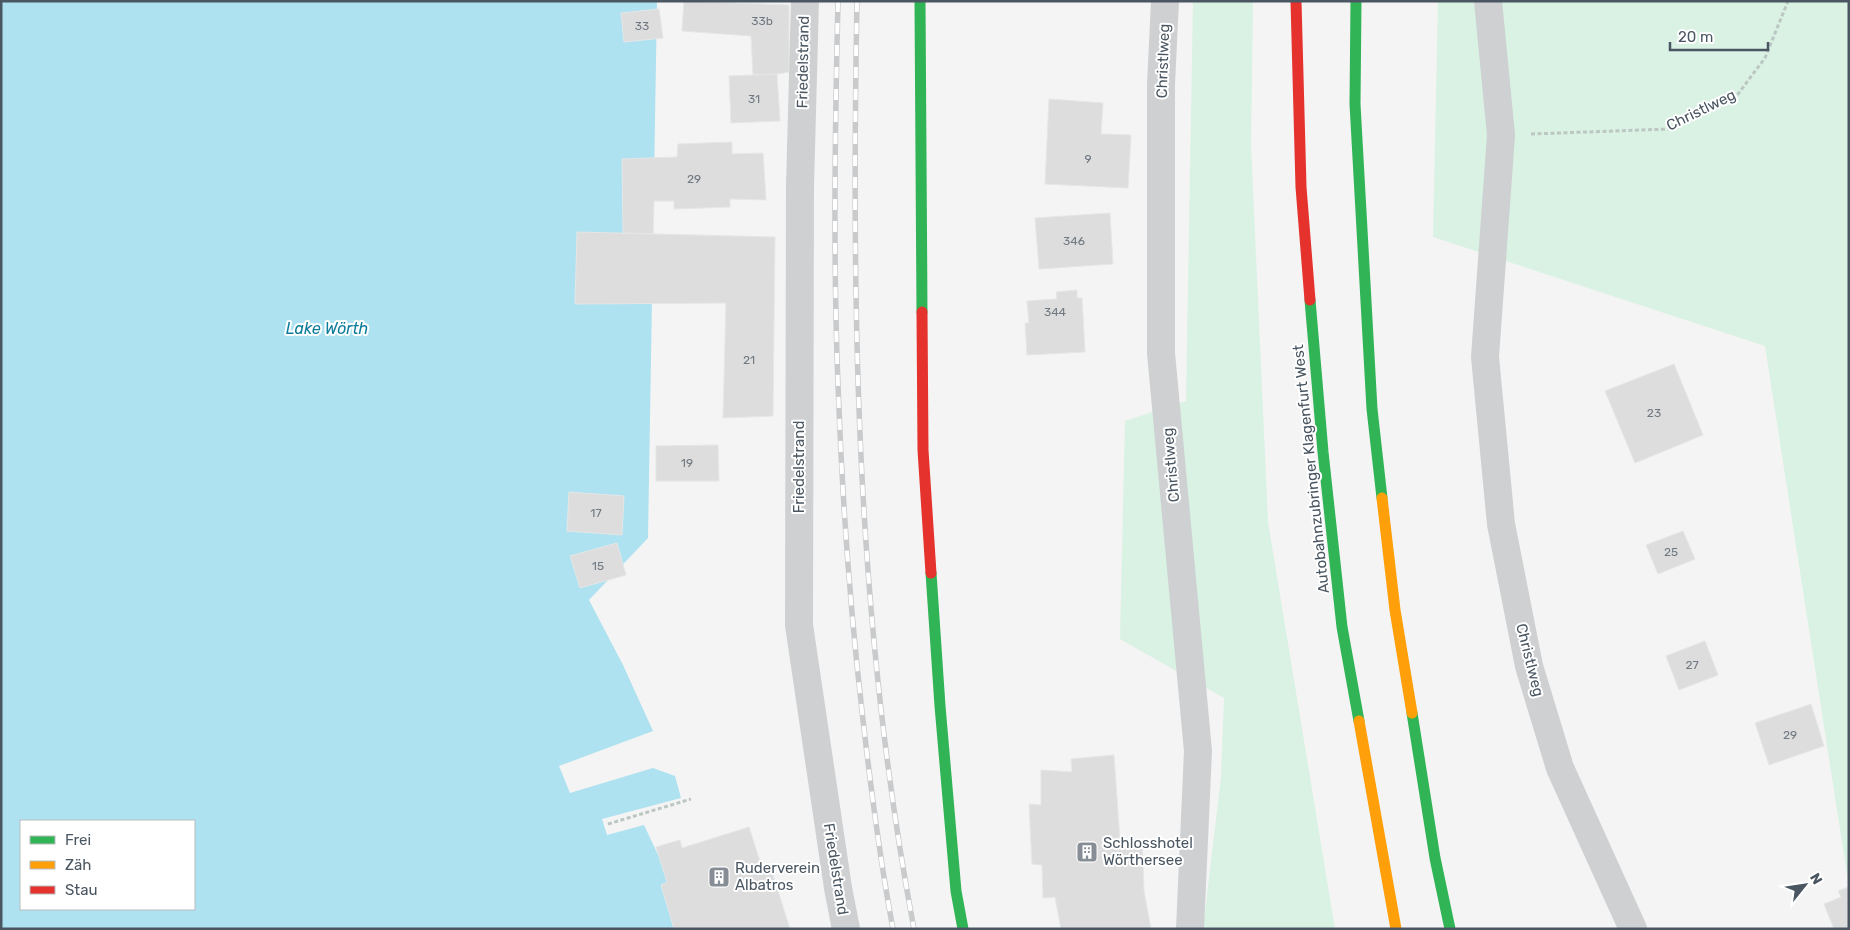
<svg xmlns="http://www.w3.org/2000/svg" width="1850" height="930" viewBox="0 0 1850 930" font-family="Rubik,sans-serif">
<rect width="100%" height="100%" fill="#f4f4f4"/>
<!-- green -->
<g fill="#d9f2e3">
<path d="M1193,1H1253L1251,145L1268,522L1335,929H1203L1221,777L1224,698L1120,639L1125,421L1186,401Z"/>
<path d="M1438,1H1849V887L1765,346L1433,237Z"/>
</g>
<!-- water -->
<path fill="#aee2f0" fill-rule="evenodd" d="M1,1H657L648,538L589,600L623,665L653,731L559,766L570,793L653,768L675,776L681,798L602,819L607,835L644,825L693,929H1ZM21,821H194V909H21Z"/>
<!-- building -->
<g fill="#ddddde" stroke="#e5e6e7">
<path d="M684,1L789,5V72L777,74L753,75L751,36L682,31Z"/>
<path d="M659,9L663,38L624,42L621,13Z"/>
<path d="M777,74L780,121L731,123L729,76Z"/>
<path d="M1049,99L1103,103L1101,134L1131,135L1128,188L1045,184Z"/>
<path d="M732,142V154L763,153L766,200L730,199V207L674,209V201H654L653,234L623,233L622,159L677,157L678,144Z"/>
<path d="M1110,213L1113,264L1039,269L1035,218Z"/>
<path d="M577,232L775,237L773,416L723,418L726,303L575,304Z"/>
<path d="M1077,290V298H1082L1085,352L1027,355L1025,323H1029L1027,301L1057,299L1056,292Z"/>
<path d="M1674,364L1703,435L1635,463L1605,391Z"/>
<path d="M718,445L719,481H656V446Z"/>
<path d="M569,492L624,496L622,535L567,531Z"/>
<path d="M1683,531L1695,559L1658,574L1646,545Z"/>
<path d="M617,543L626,575L580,588L570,556Z"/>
<path d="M1705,641L1718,675L1679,690L1666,656Z"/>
<path d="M1811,704L1824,746L1769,765L1755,723Z"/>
<path d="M1114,755L1120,840L1142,841L1144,891L1151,929H1061L1055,897L1043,898L1042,865L1032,864L1029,804L1041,805V770L1072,772L1071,759Z"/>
<path d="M749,827L763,871L771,869L790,929H674L661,885L667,882L656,847L680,840L682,848Z"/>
<path d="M1849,887V929H1834L1824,904L1841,897L1838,891Z"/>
</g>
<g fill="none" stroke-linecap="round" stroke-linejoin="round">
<!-- path -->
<g stroke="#bcc7c4" stroke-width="3" stroke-dasharray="4 2.5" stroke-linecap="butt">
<path d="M1531,134L1669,129L1738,94L1765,58L1788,1"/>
<path d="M608,824L691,799"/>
</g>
<!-- street -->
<g stroke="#ced0d2" stroke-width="28">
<path d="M805,1L800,186L799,625L838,888L846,929"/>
<path d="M1165,1L1161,84V353L1198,751L1190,929"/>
<path d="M1488,1L1501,135L1485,357L1501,524L1529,666L1560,768L1633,929"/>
</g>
<!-- fast -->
<g stroke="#30b455" stroke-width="11">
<path d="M920,1L922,312"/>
<path d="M1356,1L1355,104L1372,409L1382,498"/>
<path d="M1310,300L1323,452L1342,627L1359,721"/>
<path d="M931,573L940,706L956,891L963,929"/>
<path d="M1412,713L1435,858L1450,929"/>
</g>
<!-- slow -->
<g stroke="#ff9f0a" stroke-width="11">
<path d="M1382,498L1395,610L1412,713"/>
<path d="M1359,721L1396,929"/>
</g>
<!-- jam -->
<g stroke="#e5322d" stroke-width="11">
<path d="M1296,1L1301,187L1310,300"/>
<path d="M922,312L923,450L931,573"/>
</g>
<!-- rail casing -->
<g stroke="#c9cacc" stroke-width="5.5">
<g id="rail">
<path d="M838,1C835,129 833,257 838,385C842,497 850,609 863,720C871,790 880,860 893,929"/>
<path d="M857,1C851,311 856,623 914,929"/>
</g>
</g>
<!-- rail -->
<use href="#rail" stroke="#fff" stroke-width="4" stroke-dasharray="11" stroke-linecap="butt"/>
</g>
<!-- icons -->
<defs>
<g id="building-square" transform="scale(1.125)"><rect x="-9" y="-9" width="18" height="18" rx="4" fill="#868d94" stroke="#fff"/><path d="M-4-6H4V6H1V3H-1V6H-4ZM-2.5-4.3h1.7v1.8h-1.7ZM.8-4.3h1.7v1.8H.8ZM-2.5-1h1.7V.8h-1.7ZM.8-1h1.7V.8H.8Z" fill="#fff"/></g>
</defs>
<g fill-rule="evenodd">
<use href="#building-square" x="1087" y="852"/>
<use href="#building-square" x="719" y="877"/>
</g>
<g text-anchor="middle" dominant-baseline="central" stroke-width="4" stroke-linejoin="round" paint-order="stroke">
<!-- number labels -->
<g font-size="12" fill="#707881">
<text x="762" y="21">33b</text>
<text x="642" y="26">33</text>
<text x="754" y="99">31</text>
<text x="1088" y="159">9</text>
<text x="694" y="179">29</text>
<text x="1074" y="241">346</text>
<text x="1055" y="312">344</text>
<text x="749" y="360">21</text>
<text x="1654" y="413">23</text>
<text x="687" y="463">19</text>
<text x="596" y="513">17</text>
<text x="1671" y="552">25</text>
<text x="598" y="566">15</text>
<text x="1692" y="665">27</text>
<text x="1790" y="735">29</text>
</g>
<!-- street labels -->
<g font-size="15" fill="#4a5661" stroke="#fff">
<text transform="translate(1163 61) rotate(-88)">Christlweg</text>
<text transform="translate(803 62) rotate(-89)">Friedelstrand</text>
<text transform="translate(1701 110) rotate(-26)">Christlweg</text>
<text transform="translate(1171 465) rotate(-95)">Christlweg</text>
<text transform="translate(799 467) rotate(-90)">Friedelstrand</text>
<text transform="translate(1311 469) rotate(-96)">Autobahnzubringer Klagenfurt West</text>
<text transform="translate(1530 660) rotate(76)">Christlweg</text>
<text transform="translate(836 869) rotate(81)">Friedelstrand</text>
</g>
<!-- poi labels -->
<g font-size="15" fill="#4a5661" stroke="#fff" text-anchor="start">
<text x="1103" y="843">Schlosshotel<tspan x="1103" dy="17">Wörthersee</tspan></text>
<text x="735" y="868">Ruderverein<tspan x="735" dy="17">Albatros</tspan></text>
</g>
<!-- water labels -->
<g font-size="16" font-style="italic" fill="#0c7c9b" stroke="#fff">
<text x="327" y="328">Lake Wörth</text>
</g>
</g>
<!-- border -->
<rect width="1850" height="930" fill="none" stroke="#4a5661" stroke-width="5"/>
<!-- legend -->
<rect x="20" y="820" width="175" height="90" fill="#ffffff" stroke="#b7bbc0"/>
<rect x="30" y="836" width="25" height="8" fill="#30b455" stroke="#b7bbc0"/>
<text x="65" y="845" font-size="15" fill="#4a5661">Frei</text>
<rect x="30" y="861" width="25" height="8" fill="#ff9f0a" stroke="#b7bbc0"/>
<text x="65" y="870" font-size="15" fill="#4a5661">Zäh</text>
<rect x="30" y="886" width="25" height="8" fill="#e5322d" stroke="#b7bbc0"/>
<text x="65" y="895" font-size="15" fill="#4a5661">Stau</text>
<!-- north arrow -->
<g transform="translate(1805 885) rotate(60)" stroke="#ffffff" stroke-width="4" paint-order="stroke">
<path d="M0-4L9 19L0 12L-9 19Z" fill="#4a5661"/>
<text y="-8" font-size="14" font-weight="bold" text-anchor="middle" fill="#4a5661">N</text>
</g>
<!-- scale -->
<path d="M1670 42v8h98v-8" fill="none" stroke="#4a5661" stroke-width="2.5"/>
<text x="1678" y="42" font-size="15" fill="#4a5661" stroke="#ffffff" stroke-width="4" paint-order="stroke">20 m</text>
</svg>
